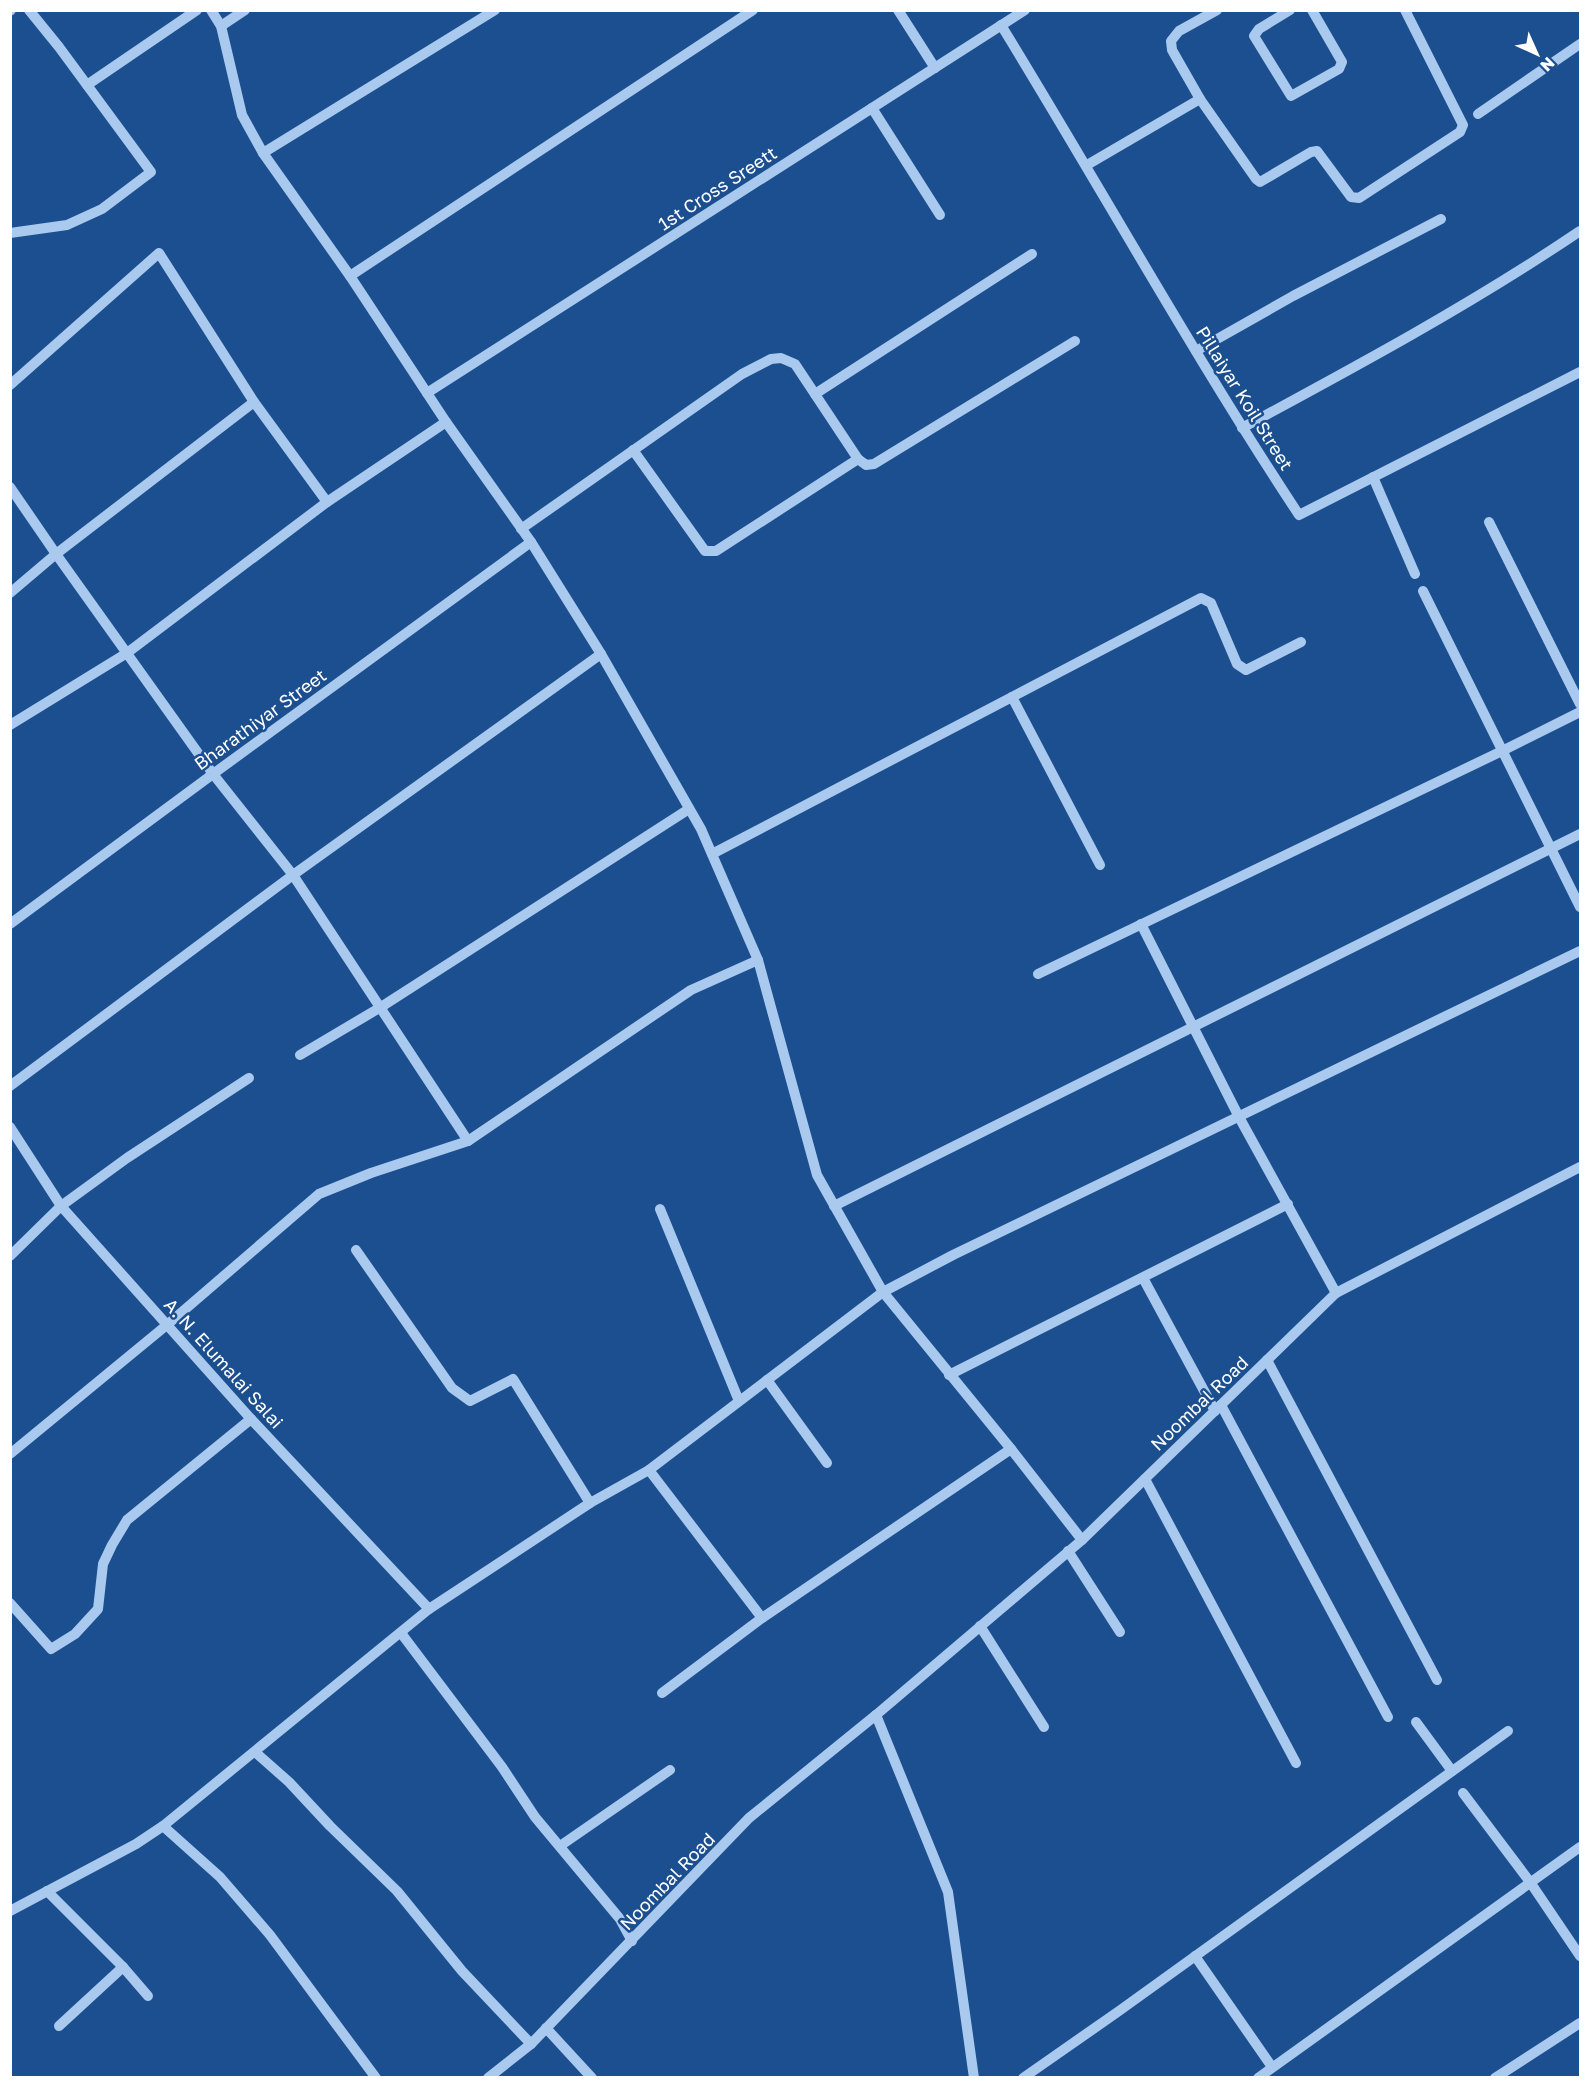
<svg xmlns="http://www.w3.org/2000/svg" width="1591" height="2088" viewBox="0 0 1591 2088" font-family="'Golos Text',sans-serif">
<rect width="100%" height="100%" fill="#1b4f8f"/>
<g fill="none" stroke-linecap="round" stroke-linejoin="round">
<!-- minor -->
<g stroke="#a9c9ee" stroke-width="10">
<path d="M211,10L221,26L242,115L263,153L350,276L446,422L531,542L601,654L701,829L758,960L817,1175L883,1292L1011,1449L1082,1540"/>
<path d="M898,10L935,68"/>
<path d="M1217,10L1179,31L1171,41L1172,50L1200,99L1256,179L1260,182L1311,152L1317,151L1351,197L1359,198L1460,132L1463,125L1405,10"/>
<path d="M1290,10L1259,29L1254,36L1291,96L1339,69L1342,62L1312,10"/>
<path d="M10,11L11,10"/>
<path d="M1001,25C1101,188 1194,356 1299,515L1580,372"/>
<path d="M221,26L245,10"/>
<path d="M87,85L197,10"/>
<path d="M872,108L940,215"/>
<path d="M1478,114L1580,44"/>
<path d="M263,153L495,10"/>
<path d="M1087,165L1200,99"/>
<path d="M10,233L67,225L102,209L151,172L59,47L29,10"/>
<path d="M350,276L753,10"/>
<path d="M1196,351L1293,296L1441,219"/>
<path d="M10,385L159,253L254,402L327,502L127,653L10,725"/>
<path d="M427,393L1025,10"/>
<path d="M815,394L1032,254"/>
<path d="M1242,428C1357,366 1472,304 1580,231"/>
<path d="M633,450L705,551H716L858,459"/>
<path d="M1373,477L1415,574"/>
<path d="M10,487L56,554L213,774L293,875L468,1141"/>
<path d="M327,502L446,422"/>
<path d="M1489,522L1580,704"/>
<path d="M521,529L742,374L771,359L781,358L795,364L858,459L866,465L874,464L1075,341"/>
<path d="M1423,591L1580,907"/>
<path d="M10,593L56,554L254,402"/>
<path d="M1012,697L1100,865"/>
<path d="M712,854L1201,598L1211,603L1237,664L1246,670L1301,642"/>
<path d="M10,924L213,774L531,542"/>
<path d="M1141,924L1239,1117L1336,1293"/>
<path d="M1038,974L1502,751L1580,712"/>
<path d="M300,1055L381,1007L689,809"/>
<path d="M10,1086L293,875L601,654"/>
<path d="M10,1127L61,1206L251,1419L429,1609"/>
<path d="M834,1206L1580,834"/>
<path d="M660,1209L739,1401"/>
<path d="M356,1250L452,1388L470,1401L513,1379L590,1503"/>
<path d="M10,1256L61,1206L127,1158L249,1078"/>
<path d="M1143,1278L1215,1411"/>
<path d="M1267,1360L1437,1680"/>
<path d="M949,1375L1288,1204"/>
<path d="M767,1380L827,1463"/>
<path d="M1221,1405L1388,1717"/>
<path d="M10,1454L168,1324L319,1194L371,1173L468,1141L691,990L758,960"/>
<path d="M649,1470L762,1618"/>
<path d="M1145,1479L1296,1763"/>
<path d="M1068,1551L1120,1632"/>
<path d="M10,1603L51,1649L75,1634L98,1609L103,1564L112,1545L127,1520L251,1419"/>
<path d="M980,1626L1044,1727"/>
<path d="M401,1633L502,1767L535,1817L620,1919L632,1941"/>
<path d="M662,1693L762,1618L1011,1449"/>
<path d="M876,1715L948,1892L974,2078"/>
<path d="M1416,1722L1452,1771"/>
<path d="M255,1752L289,1782L330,1826L397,1891L462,1971L531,2044"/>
<path d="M1463,1793L1530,1882L1580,1956"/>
<path d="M163,1826L220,1877L270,1935L376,2078"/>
<path d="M560,1846L670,1770"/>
<path d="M47,1891L123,1967L148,1996"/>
<path d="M10,1911L136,1844L163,1826L429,1609L590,1503L649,1470L883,1292L953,1255L1580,951"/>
<path d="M1195,1956L1272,2067"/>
<path d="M59,2026L123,1967"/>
<path d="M546,2028L592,2078"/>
<path d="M488,2078L531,2044L749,1818L876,1715L1082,1540L1336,1293L1580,1167"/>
<path d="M1023,2078L1119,2011L1508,1731"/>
<path d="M1258,2078L1580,1847"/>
<path d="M1495,2078L1580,2023"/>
</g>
</g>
<g text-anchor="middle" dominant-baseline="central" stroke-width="5" stroke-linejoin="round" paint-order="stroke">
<!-- street labels -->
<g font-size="18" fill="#fff" stroke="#1b4f8f">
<text transform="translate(717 188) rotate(-33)">1st Cross Sreett</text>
<text transform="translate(1245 398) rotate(58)">Pillaiyar Koil Street</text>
<text transform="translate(260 719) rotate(-36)">Bharathiyar Street</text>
<text transform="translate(224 1363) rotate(48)">A. N. Elumalai Salai</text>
<text transform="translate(1199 1403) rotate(-44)">Noombal Road</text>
<text transform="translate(667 1881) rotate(-46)">Noombal Road</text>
</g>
</g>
<!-- border -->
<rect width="1591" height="2088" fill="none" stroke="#ffffff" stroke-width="24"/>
<!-- north arrow -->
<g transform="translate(1537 54) rotate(135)" stroke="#1b4f8f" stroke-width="4.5" paint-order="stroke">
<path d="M0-4.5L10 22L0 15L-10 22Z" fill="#ffffff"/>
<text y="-9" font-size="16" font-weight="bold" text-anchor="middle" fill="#ffffff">N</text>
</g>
</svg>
